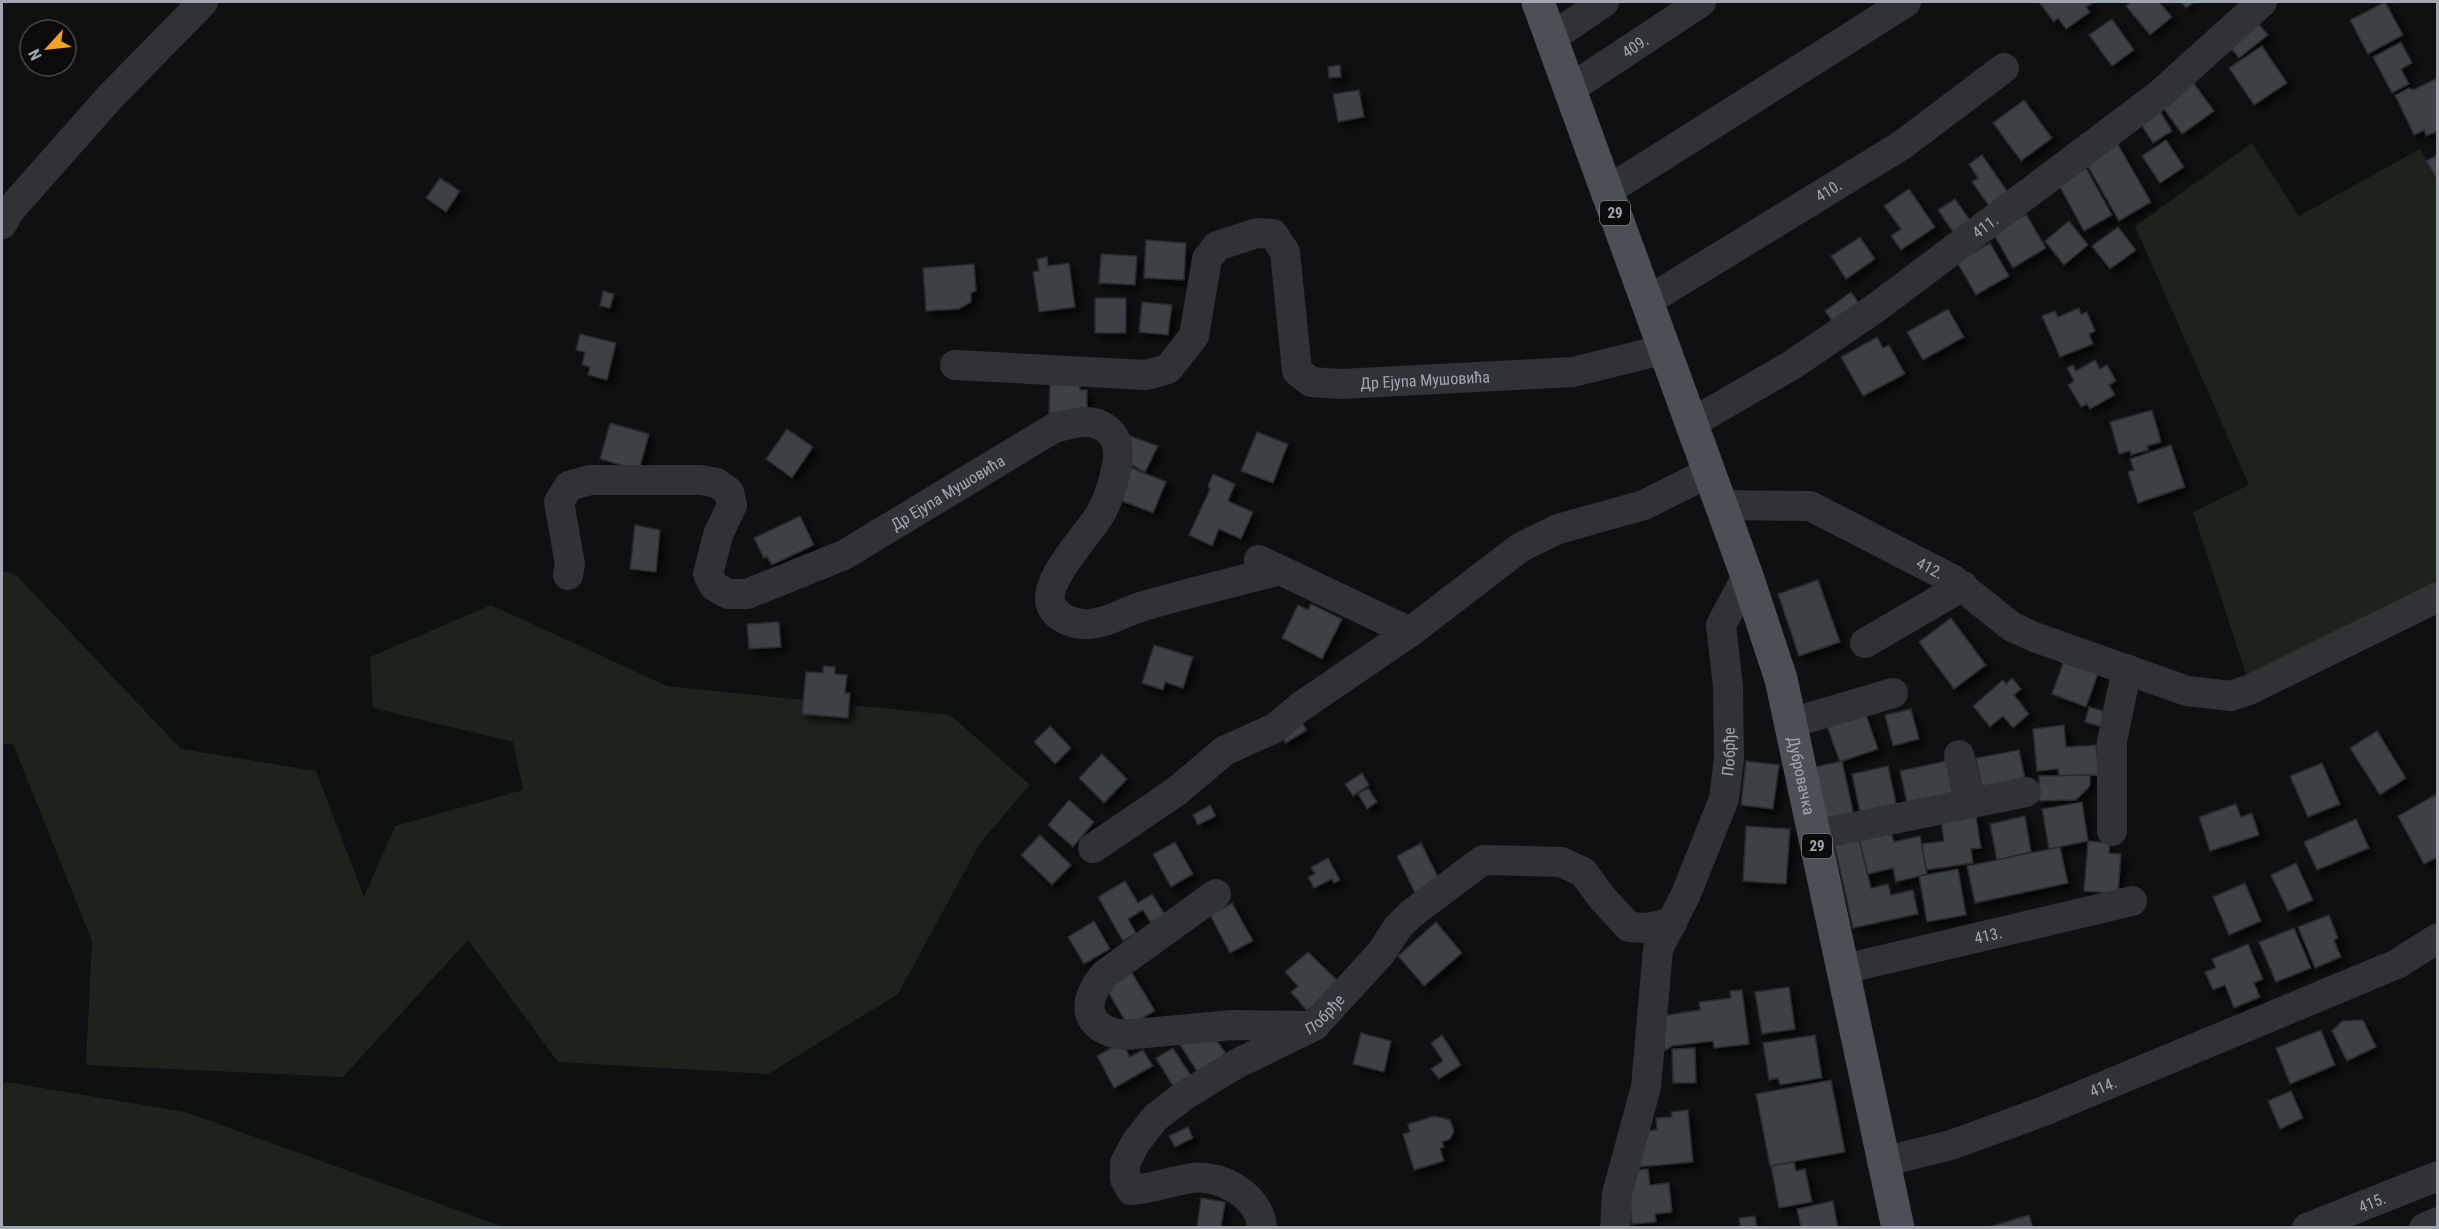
<svg xmlns="http://www.w3.org/2000/svg" width="2439" height="1229" viewBox="0 0 2439 1229" font-family="'Roboto Condensed',sans-serif">
<defs>
<filter id="shadow"><feDropShadow dx="5.5" dy="5.5" stdDeviation="3" flood-color="#0009"/></filter>
</defs>
<rect width="100%" height="100%" fill="#0f1011"/>
<!-- green -->
<g fill="#1c231c">
<path d="M2252,143L2299,216L2420,149L2438,181L2437,597L2251,689L2193,512L2249,485L2135,226Z"/>
<path d="M2,571L16,575L181,749L316,771L364,897L395,826L523,790L513,742L373,708L370,657L491,605L667,686L950,715L1030,785L980,843L898,994L768,1074L558,1062L468,940L343,1077L86,1065L92,941L13,744H2Z"/>
<path d="M6,1082L185,1112L504,1227H2V1083Z"/>
</g>
<!-- building -->
<g fill="#3e4044" stroke="#292a2d" stroke-width="1.5" filter="url(#shadow)">
<path d="M2039,2H2094L2086,7L2090,12L2066,29L2058,18L2054,22Z"/>
<path d="M2131,2H2159L2172,17L2150,35L2126,6Z"/>
<path d="M2181,2H2194L2186,8Z"/>
<path d="M2385,2L2403,35L2368,54L2350,20Z"/>
<path d="M2112,19L2134,50L2112,66L2089,35Z"/>
<path d="M2257,22L2268,35L2239,58L2228,45Z"/>
<path d="M2401,42L2412,63L2401,69L2409,84L2392,93L2373,57Z"/>
<path d="M2262,46L2287,83L2254,105L2229,68Z"/>
<path d="M1340,65L1341,77L1329,78L1328,67Z"/>
<path d="M2438,78V131L2426,136L2424,130L2414,135L2395,95L2409,88L2413,90Z"/>
<path d="M2193,82L2214,111L2182,134L2161,105Z"/>
<path d="M1359,90L1364,117L1338,122L1333,94Z"/>
<path d="M2024,100L2052,138L2021,161L1993,123Z"/>
<path d="M2158,108L2172,131L2153,143L2138,120Z"/>
<path d="M2113,136L2151,202L2119,221L2081,154Z"/>
<path d="M2166,140L2184,167L2160,183L2142,156Z"/>
<path d="M1982,155L2009,194L1990,207L1972,182L1978,178L1969,164Z"/>
<path d="M2438,155V181L2426,161Z"/>
<path d="M2082,161L2112,215L2084,231L2054,176Z"/>
<path d="M440,178L460,191L446,212L426,198Z"/>
<path d="M1909,189L1935,227L1901,250L1891,236L1901,229L1884,206Z"/>
<path d="M1955,199L1972,223L1955,235L1938,210Z"/>
<path d="M2026,214L2046,248L2013,268L1993,233Z"/>
<path d="M2069,221L2088,245L2064,265L2045,241Z"/>
<path d="M2118,227L2136,250L2110,269L2092,246Z"/>
<path d="M1860,237L1875,259L1846,279L1831,256Z"/>
<path d="M1146,240L1186,243L1184,280L1144,278Z"/>
<path d="M1990,243L2009,276L1976,295L1957,262Z"/>
<path d="M1101,254L1137,256L1135,285L1099,283Z"/>
<path d="M1047,257L1048,266L1069,263L1075,307L1039,312L1033,272L1039,271L1037,259Z"/>
<path d="M974,264L976,291L971,293V302L959,309L926,311L923,268Z"/>
<path d="M603,291L614,294L610,308L600,306Z"/>
<path d="M1851,292L1861,306L1835,325L1825,311Z"/>
<rect x="1095" y="298" width="31" height="35"/>
<path d="M1142,302L1172,305L1168,335L1139,332Z"/>
<path d="M2079,308L2081,314L2087,312L2095,331L2089,334L2093,344L2060,357L2042,316L2055,311L2058,317Z"/>
<path d="M1948,309L1964,337L1923,360L1907,332Z"/>
<path d="M580,334L616,343L607,380L588,375L590,367L582,365L585,352L576,350Z"/>
<path d="M1877,337L1883,348L1889,345L1905,374L1863,396L1841,357Z"/>
<path d="M2095,360L2100,369L2107,365L2116,381L2109,385L2115,395L2090,409L2087,404L2081,407L2068,385L2074,381L2067,368L2073,365L2076,371Z"/>
<path d="M1050,376L1080,377V390H1087V414L1049,413Z"/>
<path d="M2152,410L2161,442L2147,446L2148,450L2131,455L2130,451L2119,454L2110,422Z"/>
<path d="M610,423L649,434L639,470L600,459Z"/>
<path d="M787,429L813,447L792,478L766,459Z"/>
<path d="M1257,432L1288,444L1273,483L1241,471Z"/>
<path d="M1130,436L1158,446L1145,472L1120,459Z"/>
<path d="M2171,445L2185,487L2138,503L2128,472L2134,470L2130,459Z"/>
<path d="M1130,467L1166,482L1153,513L1117,499Z"/>
<path d="M1213,474L1235,484L1228,501L1253,512L1241,539L1219,529L1212,546L1189,535L1210,489L1208,486Z"/>
<path d="M800,516L814,545L772,565L767,557L764,558L754,538Z"/>
<path d="M635,525L660,530L656,572L630,569Z"/>
<path d="M1818,580L1840,642L1799,656L1778,594Z"/>
<path d="M1311,604L1342,619L1322,659L1282,638L1298,605L1308,610Z"/>
<path d="M1951,618L1986,665L1954,689L1919,642Z"/>
<path d="M779,622L781,647L749,649L747,624Z"/>
<path d="M1154,645L1193,657L1183,688L1165,682L1163,690L1142,683Z"/>
<path d="M2066,655L2100,668L2086,707L2052,694Z"/>
<path d="M823,666L835,667V674L847,675L845,693H850L848,718L802,714L806,672L823,673Z"/>
<path d="M2012,678L2021,689L2014,695L2029,714L2013,728L2003,716L1990,727L1973,706L2003,680L2006,684Z"/>
<path d="M2089,707L2113,714L2109,729L2085,722Z"/>
<path d="M1911,709L1919,739L1893,746L1885,715Z"/>
<path d="M1865,712L1878,749L1840,762L1827,726Z"/>
<path d="M1299,719L1307,730L1286,743L1279,732Z"/>
<path d="M2064,725L2066,747L2096,745L2099,775L2059,776L2058,769L2037,771L2033,729Z"/>
<path d="M1050,726L1071,748L1055,764L1034,742Z"/>
<path d="M2377,731L2406,778L2380,795L2350,748Z"/>
<path d="M2019,750L2026,783L1983,793L1976,758Z"/>
<path d="M1102,754L1127,779L1104,803L1079,778Z"/>
<path d="M1746,761L1779,765L1773,809L1741,805Z"/>
<path d="M1842,761L1854,816L1827,821L1815,767Z"/>
<path d="M1946,761L1954,797L1908,807L1900,771Z"/>
<path d="M2322,763L2340,804L2308,817L2290,776Z"/>
<path d="M1888,766L1897,808L1861,816L1852,774Z"/>
<path d="M1362,773L1369,785L1353,796L1345,784Z"/>
<path d="M2090,775V786L2076,800L2039,801V776Z"/>
<path d="M1368,788L1377,802L1367,809L1358,794Z"/>
<path d="M2435,795L2438,800V857L2424,864L2398,816Z"/>
<path d="M1069,800L1094,822L1073,847L1048,825Z"/>
<path d="M2082,802L2088,841L2049,849L2042,809Z"/>
<path d="M2236,804L2241,817L2252,813L2259,835L2210,851L2199,817Z"/>
<path d="M1210,805L1216,816L1198,825L1193,815Z"/>
<path d="M1975,810L1981,848L1971,849L1973,863L1926,870L1922,844L1944,841L1940,815Z"/>
<path d="M2025,816L2031,852L1997,860L1990,824Z"/>
<path d="M2356,819L2369,848L2317,870L2304,842Z"/>
<path d="M1746,826L1790,829L1786,884L1743,881Z"/>
<path d="M1891,832L1894,842L1920,836L1927,874L1896,882L1893,868L1868,874L1859,840Z"/>
<path d="M1832,834L1859,840L1871,888L1888,884L1891,895L1913,890L1918,914L1853,928Z"/>
<path d="M1040,835L1071,865L1052,885L1021,855Z"/>
<path d="M2088,841L2110,843L2109,853L2121,854L2118,894L2084,891Z"/>
<path d="M1175,842L1193,874L1171,887L1153,854Z"/>
<path d="M1421,843L1441,883L1416,895L1397,856Z"/>
<path d="M2060,847L2068,883L1975,903L1967,866Z"/>
<path d="M1328,858L1340,880L1334,883L1332,879L1314,888L1308,877L1315,874L1311,867Z"/>
<path d="M2296,863L2313,900L2288,911L2271,875Z"/>
<path d="M1958,869L1966,915L1927,922L1919,876Z"/>
<path d="M1125,881L1138,903L1152,894L1165,915L1151,923L1143,910L1128,919L1136,933L1123,941L1098,897Z"/>
<path d="M2245,883L2261,921L2229,935L2213,897Z"/>
<path d="M1232,903L1253,941L1230,953L1210,915Z"/>
<path d="M2329,915L2338,938L2334,940L2341,957L2315,968L2298,927Z"/>
<path d="M1094,921L1110,949L1084,964L1068,937Z"/>
<path d="M1436,922L1462,953L1424,986L1398,956Z"/>
<path d="M2294,928L2311,968L2276,982L2259,942Z"/>
<path d="M2248,944L2263,979L2254,983L2260,997L2234,1008L2225,985L2213,990L2205,972L2216,968L2212,959Z"/>
<path d="M1308,952L1339,982L1307,1011L1291,992L1298,986L1285,972Z"/>
<path d="M1129,968L1155,1011L1128,1026L1103,983Z"/>
<path d="M1789,987L1795,1029L1762,1034L1755,992Z"/>
<path d="M1742,990L1749,1044L1714,1048L1713,1041L1672,1046L1665,1051L1661,1016L1700,1010L1699,1002L1731,998L1730,991Z"/>
<path d="M2363,1020L2376,1047L2347,1061L2332,1031L2342,1021Z"/>
<path d="M2321,1030L2335,1065L2290,1084L2276,1048Z"/>
<path d="M1210,1031L1227,1055L1199,1074L1178,1042Z"/>
<path d="M1361,1033L1391,1041L1384,1072L1353,1064Z"/>
<path d="M1442,1035L1461,1065L1439,1079L1431,1069L1443,1061L1431,1043Z"/>
<path d="M1815,1035L1822,1078L1780,1085L1778,1078L1769,1080L1763,1043Z"/>
<path d="M1122,1042L1130,1057L1143,1050L1153,1066L1114,1088L1097,1056Z"/>
<path d="M1173,1048L1191,1076L1173,1086L1156,1058Z"/>
<path d="M1695,1048L1696,1083H1673L1672,1049Z"/>
<path d="M1831,1080L1845,1152L1770,1166L1756,1094Z"/>
<path d="M2291,1091L2303,1118L2280,1129L2268,1101Z"/>
<path d="M1688,1110L1693,1162L1638,1167L1635,1132L1657,1130L1656,1118L1672,1117L1671,1112Z"/>
<path d="M1434,1116L1450,1120L1454,1131L1450,1139L1442,1142L1444,1147L1440,1148L1444,1161L1414,1170L1403,1134L1410,1132L1408,1124Z"/>
<path d="M1188,1127L1193,1138L1175,1147L1169,1136Z"/>
<path d="M1794,1162L1796,1171L1805,1169L1812,1202L1779,1208L1771,1166Z"/>
<path d="M1648,1169L1650,1185L1669,1183L1672,1212L1655,1214L1656,1222L1632,1224L1627,1176L1635,1170Z"/>
<path d="M1201,1198L1225,1202L1221,1228H1197Z"/>
<path d="M1833,1201L1838,1228H1801L1797,1209Z"/>
<path d="M2029,1215L2033,1228H1986Z"/>
<path d="M1755,1216L1757,1228H1741L1739,1218Z"/>
</g>
<g fill="none" stroke-linecap="round" stroke-linejoin="round">
<!-- minor -->
<g stroke="#313236" stroke-width="30">
<path d="M1551,38L1604,2"/>
<path id="s1" d="M1570,89L1701,2"/>
<path d="M1607,191L1906,2"/>
<path d="M2,224L10,210L110,97L203,2"/>
<path id="s2" d="M1646,302L1902,145L2004,68"/>
<path id="s3" d="M955,365L1146,375L1168,369L1194,336L1207,259L1217,246L1257,233L1273,234L1285,252L1297,371L1311,382L1341,384L1573,372L1662,350"/>
<path id="s4" d="M1690,424L1792,365L1877,307L2159,95L2262,2"/>
<path id="s5" d="M1720,505L1810,506L1952,579L2012,627L2037,638L2187,691L2231,696L2251,689L2438,597"/>
<path d="M1259,560L1410,632"/>
<path id="s6" d="M568,575L570,564L559,502L569,486L590,480H701L717,483L729,492L732,505L718,535L708,574L714,586L728,594H747L844,555L1054,428C1073,423 1093,416 1109,431C1118,439 1119,453 1117,465C1114,481 1109,498 1101,513C1090,533 1039,583 1052,607C1058,618 1071,623 1083,624C1103,626 1125,611 1144,606C1187,593 1232,583 1276,571"/>
<path d="M1865,643L1963,586"/>
<path d="M1791,723L1893,693"/>
<path d="M1959,755L1970,803"/>
<path d="M2112,831V741L2127,669"/>
<path d="M1815,835L2026,792"/>
<path d="M1093,848L1177,791L1224,751L1275,728L1300,707L1410,632L1521,547L1558,529L1644,505L1708,473"/>
<path d="M1216,894L1105,974C1081,1002 1083,1029 1124,1035L1232,1025L1310,1026"/>
<path id="s7" d="M1844,969L2132,901"/>
<path id="s8" d="M1882,1162L1951,1145L2044,1111L2397,964L2438,938"/>
<path id="s9" d="M1262,1228C1260,1196 1221,1174 1192,1178C1171,1181 1152,1189 1131,1190L1125,1179V1163L1136,1142L1156,1117L1185,1095L1236,1064L1314,1026L1381,953L1398,927L1411,914L1483,860L1561,862L1583,872L1603,899L1629,927L1646,928L1672,923"/>
<path id="s10" d="M1615,1228L1617,1194L1646,1087L1658,949L1686,894L1724,799L1729,759L1728,686L1721,625L1747,576"/>
<path id="s11" d="M2307,1228L2438,1176"/>
<path d="M2424,1228L2438,1222"/>
</g>
<!-- major -->
<path stroke="#4c4f55" stroke-width="33" id="s12" d="M1538,2L1747,576L1781,679L1898,1228"/>
</g>
<g text-anchor="middle" dominant-baseline="central" stroke-width="4.5" stroke-linejoin="round" paint-order="stroke">
<!-- shield labels -->
<g fill="#0b0b0c" stroke="#737880" stroke-width="1.5">
<rect x="1600" y="201" width="30" height="24" rx="4.5"/>
<rect x="1802" y="834" width="30" height="24" rx="4.5"/>
</g>
<g font-size="15" font-weight="bold" fill="#a0a7b2">
<text x="1615" y="213">29</text>
<text x="1817" y="846">29</text>
</g>
<!-- street labels -->
<g font-size="16" fill="#a0a7b2" stroke="#0b0b0c">
<text stroke="none"><textPath href="#s1" startOffset="78">409.</textPath></text>
<text stroke="none"><textPath href="#s2" startOffset="214">410.</textPath></text>
<text stroke="none"><textPath href="#s4" startOffset="356">411.</textPath></text>
<text stroke="none"><textPath href="#s3" startOffset="682">Др Ејупа Мушовића</textPath></text>
<text stroke="none"><textPath href="#s6" startOffset="618">Др Ејупа Мушовића</textPath></text>
<text stroke="none"><textPath href="#s5" startOffset="225">412.</textPath></text>
<text stroke="none"><textPath href="#s10" startOffset="495">Побрђе</textPath></text>
<text stroke="none"><textPath href="#s12" startOffset="818">Дубровачка</textPath></text>
<text stroke="none"><textPath href="#s7" startOffset="148">413.</textPath></text>
<text stroke="none"><textPath href="#s9" startOffset="440">Побрђе</textPath></text>
<text stroke="none"><textPath href="#s8" startOffset="234">414.</textPath></text>
<text stroke="none"><textPath href="#s11" startOffset="70">415.</textPath></text>
</g>
</g>
<!-- border -->
<rect width="2439" height="1229" fill="none" stroke="#a0a7b2" stroke-width="6"/>
<!-- north arrow -->
<g transform="translate(48 48) rotate(243)"><circle r="28" fill="#0b0b0c" stroke="#47494e" stroke-width="1.5"/>
<path d="M0-4.5L10 22L0 15L-10 22Z" fill="#f2a026"/>
<text y="-9" font-size="16" font-weight="bold" text-anchor="middle" fill="#a0a7b2">N</text>
</g>
</svg>
